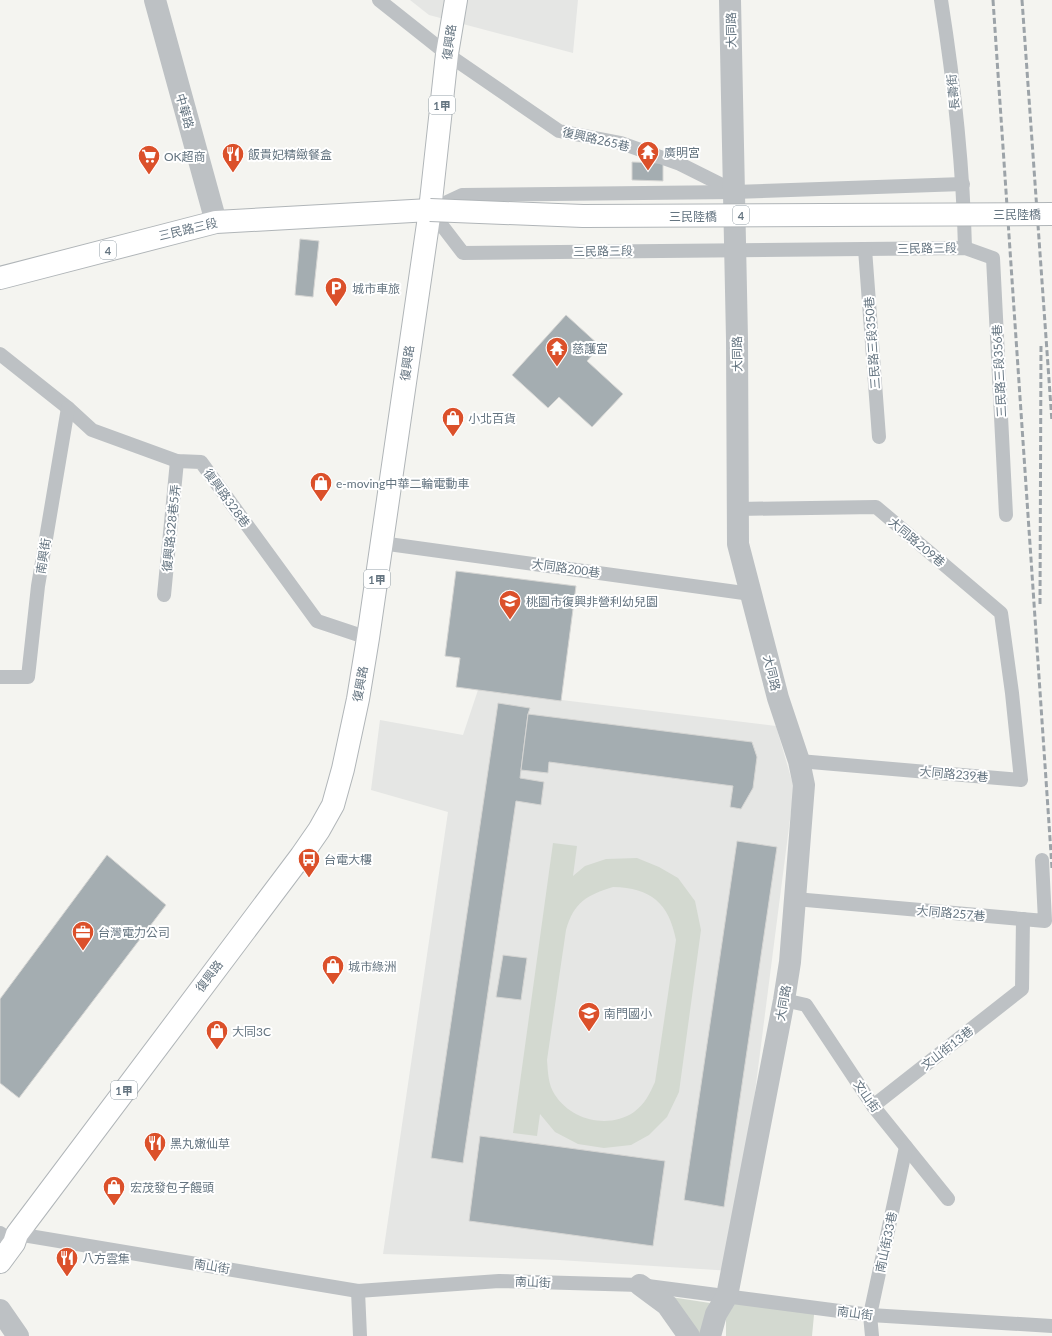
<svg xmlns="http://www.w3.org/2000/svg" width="1052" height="1336" viewBox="0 0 1052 1336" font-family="Lato,'Noto Sans TC',sans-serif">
<rect width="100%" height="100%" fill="#f4f4f0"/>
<!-- built -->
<g fill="#e5e6e4">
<path d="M410,0H578L573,53L429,15Z"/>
<path d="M478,690L776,726L794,788L732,1271L559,1260L383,1254L448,812L371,790L380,720L463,735Z"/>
</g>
<!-- green -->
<g fill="#d3d9d0" fill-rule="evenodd">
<path d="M553,843L577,846L573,876L585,866L606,859L637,858L659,867L678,878L695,901L701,930L679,1092L667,1117L649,1135L631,1145L604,1148L578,1144L555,1132L540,1114L537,1136L513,1133ZM613,887C651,888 669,903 676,940L655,1082C650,1093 645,1104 634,1112C609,1129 572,1121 555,1095C548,1085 548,1072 547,1060L566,930C574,902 587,895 613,887Z"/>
<path d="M741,1295L815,1304L812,1336H726V1317Z"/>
<path d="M664,1296L710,1303L701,1336Z"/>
</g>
<!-- building -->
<g fill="#a4adb1" stroke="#d5d5d3">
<path d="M632,162L663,163V181L632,180Z"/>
<path d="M300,239L319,241L313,297L295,295Z"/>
<path d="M566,315L600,346L587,361L623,394L592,427L559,397L548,408L512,375Z"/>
<path d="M456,571L576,586L561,701L456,687L460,658L445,656Z"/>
<path d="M498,703L530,708L528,714L520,778L544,782L541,805L516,801L463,1163L431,1158Z"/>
<path d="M528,714L752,742L757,757L753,788L741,809L730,807L733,786L549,762L548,773L521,770Z"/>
<path d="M737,841L777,847L724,1207L684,1200Z"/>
<path d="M107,855L166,905L19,1098L0,1083V999Z"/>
<path d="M503,955L527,958L521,1000L496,997Z"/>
<path d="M480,1136L665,1161L653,1246L469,1221Z"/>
</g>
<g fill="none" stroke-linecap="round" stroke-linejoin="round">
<!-- primary casing -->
<g stroke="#b0b5b8" stroke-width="24">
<g id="primary">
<path d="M0,278L216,222L430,210"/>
<path d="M0,1262L14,1243L17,1234L301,856L319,830L333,805L343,769L358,699L368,638L430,210L447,54L456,0"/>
</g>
</g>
<!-- service -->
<g stroke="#bdc1c4" stroke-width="14">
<path d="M379,0L447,54L559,131L621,143L680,164L732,190"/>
<path d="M941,0C954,82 963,165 965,248"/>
<path d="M963,184L734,192L462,195L430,210L463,253L965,248L993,258L1006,515"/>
<path d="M865,249L879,437"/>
<path d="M0,354L68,408L92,430L177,461L201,462L317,621L368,638"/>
<path d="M738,509L876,507L1001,613L1012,693L1021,780L799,761"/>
<path d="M381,543L751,594"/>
<path d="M164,595L177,461"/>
<path d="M0,677H28L38,586L68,408"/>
<path d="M795,899L1045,921L1042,860"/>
<path d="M784,1000L806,1005L873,1106L948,1199"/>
<path d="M873,1106L1022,989L1023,919"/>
<path d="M0,1233L14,1243"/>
<path d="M17,1234L358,1291L499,1281L640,1285L870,1315L1052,1326"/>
<path d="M358,1291L360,1336"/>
<path d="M872,1336L870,1315L906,1147"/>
</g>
<!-- minor -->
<g stroke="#bdc1c4" stroke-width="22">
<path d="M155,0L216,222"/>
<path d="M640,1285L667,1305L689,1336"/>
<path d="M0,1310L18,1336"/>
<path d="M710,1336L716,1314L727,1296L784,1000L790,962L804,785L799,761L778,698L738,544L737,339L730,0"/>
</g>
<!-- primary -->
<use href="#primary" stroke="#fff" stroke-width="22"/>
<!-- rail -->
<g stroke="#9ca3a8" stroke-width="3" stroke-dasharray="6 3" stroke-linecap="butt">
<path d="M993,0L1052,868"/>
<path d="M1022,0L1052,422"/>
<path d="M1040,604L1041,344"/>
</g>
<!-- primary-bridge casing -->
<g stroke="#b0b5b8" stroke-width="24" stroke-linecap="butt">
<path id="primary-bridge" d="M430,210L583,216L1052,214"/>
</g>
<!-- primary-bridge -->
<use href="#primary-bridge" stroke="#fff" stroke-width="22"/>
</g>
<!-- icons -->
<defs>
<g id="temple-pin" transform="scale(1.15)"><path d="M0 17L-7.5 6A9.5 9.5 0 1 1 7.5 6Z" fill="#db502a" stroke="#fff"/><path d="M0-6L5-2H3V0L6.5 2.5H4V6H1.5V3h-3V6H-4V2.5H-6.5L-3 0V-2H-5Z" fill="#fff"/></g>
<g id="restaurant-pin" transform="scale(1.15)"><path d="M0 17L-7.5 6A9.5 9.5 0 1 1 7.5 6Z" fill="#db502a" stroke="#fff"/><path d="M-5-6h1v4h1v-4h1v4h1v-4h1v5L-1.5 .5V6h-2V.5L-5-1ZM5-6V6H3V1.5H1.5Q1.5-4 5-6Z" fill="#fff"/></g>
<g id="supermarket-pin" transform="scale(1.15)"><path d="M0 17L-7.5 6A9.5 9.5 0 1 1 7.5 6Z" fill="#db502a" stroke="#fff"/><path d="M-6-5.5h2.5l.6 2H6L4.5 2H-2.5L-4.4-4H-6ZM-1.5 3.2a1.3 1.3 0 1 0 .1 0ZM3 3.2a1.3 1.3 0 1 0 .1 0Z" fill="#fff"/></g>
<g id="parking-pin" transform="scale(1.15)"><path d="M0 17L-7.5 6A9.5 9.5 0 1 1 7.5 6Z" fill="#db502a" stroke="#fff"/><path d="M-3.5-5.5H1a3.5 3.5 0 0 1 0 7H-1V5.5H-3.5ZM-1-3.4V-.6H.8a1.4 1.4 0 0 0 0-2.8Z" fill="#fff"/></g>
<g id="shop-pin" transform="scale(1.15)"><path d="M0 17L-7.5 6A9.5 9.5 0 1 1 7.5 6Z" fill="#db502a" stroke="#fff"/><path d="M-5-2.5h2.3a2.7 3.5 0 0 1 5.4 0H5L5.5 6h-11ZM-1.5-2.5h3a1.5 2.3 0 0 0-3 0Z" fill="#fff"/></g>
<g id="school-pin" transform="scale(1.15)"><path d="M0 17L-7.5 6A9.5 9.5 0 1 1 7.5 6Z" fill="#db502a" stroke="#fff"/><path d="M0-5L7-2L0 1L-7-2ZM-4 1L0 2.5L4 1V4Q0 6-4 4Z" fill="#fff"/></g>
<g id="bus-pin" transform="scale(1.15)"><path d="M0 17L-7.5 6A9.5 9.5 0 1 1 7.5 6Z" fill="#db502a" stroke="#fff"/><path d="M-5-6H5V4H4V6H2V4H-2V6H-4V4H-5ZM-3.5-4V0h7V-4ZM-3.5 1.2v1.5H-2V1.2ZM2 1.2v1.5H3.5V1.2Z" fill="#fff"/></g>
<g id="office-pin" transform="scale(1.15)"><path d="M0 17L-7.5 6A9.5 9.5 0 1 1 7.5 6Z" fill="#db502a" stroke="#fff"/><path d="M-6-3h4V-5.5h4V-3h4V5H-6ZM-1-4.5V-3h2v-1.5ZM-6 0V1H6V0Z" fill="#fff"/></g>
</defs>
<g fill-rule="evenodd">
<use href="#temple-pin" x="648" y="152"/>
<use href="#restaurant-pin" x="233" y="154"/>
<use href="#supermarket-pin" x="149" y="156"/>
<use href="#parking-pin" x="336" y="288"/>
<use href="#temple-pin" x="557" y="348"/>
<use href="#shop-pin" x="453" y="418"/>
<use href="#shop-pin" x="321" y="483"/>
<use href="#school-pin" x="510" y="601"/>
<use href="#bus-pin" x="309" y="859"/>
<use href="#office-pin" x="83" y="932"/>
<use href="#shop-pin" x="333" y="966"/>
<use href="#school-pin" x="589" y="1013"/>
<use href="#shop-pin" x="217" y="1031"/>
<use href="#restaurant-pin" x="155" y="1143"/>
<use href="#shop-pin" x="114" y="1187"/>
<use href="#restaurant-pin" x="67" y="1258"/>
</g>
<g text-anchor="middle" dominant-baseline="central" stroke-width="4" stroke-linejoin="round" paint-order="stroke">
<!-- shield labels -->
<g fill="#fff" stroke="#929ea6" stroke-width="1">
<rect x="429" y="96" width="26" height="18" rx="3"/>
<rect x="733" y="206" width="16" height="18" rx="3"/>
<rect x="100" y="241" width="16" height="18" rx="3"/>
<rect x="364" y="570" width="26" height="18" rx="3"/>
<rect x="111" y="1081" width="26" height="18" rx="3"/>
</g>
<g font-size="11" font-weight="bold" fill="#647480">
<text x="442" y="105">1甲</text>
<text x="741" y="215">4</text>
<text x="108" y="250">4</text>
<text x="377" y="579">1甲</text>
<text x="124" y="1090">1甲</text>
</g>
<!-- street labels -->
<g font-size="12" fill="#647480" stroke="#fff">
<text transform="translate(731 30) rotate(-91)">大同路</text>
<text transform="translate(449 42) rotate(-82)">復興路</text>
<text transform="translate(953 92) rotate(-96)">長壽街</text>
<text transform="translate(185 111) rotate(74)">中華路</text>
<text transform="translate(596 139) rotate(13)">復興路265巷</text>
<text x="1017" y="214">三民陸橋</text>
<text x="693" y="216">三民陸橋</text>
<text transform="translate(188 229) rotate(-13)">三民路三段</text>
<text transform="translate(927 248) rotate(-1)">三民路三段</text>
<text transform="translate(603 251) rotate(-1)">三民路三段</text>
<text transform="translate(872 343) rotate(-94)">三民路三段350巷</text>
<text transform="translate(737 354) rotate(-91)">大同路</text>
<text transform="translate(407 363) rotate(-82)">復興路</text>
<text transform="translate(999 371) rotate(-93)">三民路三段356巷</text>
<text transform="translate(227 498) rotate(54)">復興路328巷</text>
<text transform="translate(171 528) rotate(-84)">復興路328巷5弄</text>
<text transform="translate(917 542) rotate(40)">大同路209巷</text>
<text transform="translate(43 556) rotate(-81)">南興街</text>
<text transform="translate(566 568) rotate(8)">大同路200巷</text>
<text transform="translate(772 673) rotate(76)">大同路</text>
<text transform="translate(360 684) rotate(-80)">復興路</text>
<text transform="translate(954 774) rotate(5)">大同路239巷</text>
<text transform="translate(951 913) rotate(5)">大同路257巷</text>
<text transform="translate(209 976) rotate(-53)">復興路</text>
<text transform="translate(783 1003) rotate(-80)">大同路</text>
<text transform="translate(947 1048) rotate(-38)">文山街13巷</text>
<text transform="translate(867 1096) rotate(55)">文山街</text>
<text transform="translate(886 1242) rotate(-78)">南山街33巷</text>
<text transform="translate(212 1266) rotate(9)">南山街</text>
<text transform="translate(533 1282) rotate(2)">南山街</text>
<text transform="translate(855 1313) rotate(7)">南山街</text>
</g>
<!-- poi labels -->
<g font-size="12" fill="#647480" stroke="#fff" text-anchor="start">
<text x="664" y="152">廣明宮</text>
<text x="248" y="154">飯貴妃精緻餐盒</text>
<text x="164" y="156">OK超商</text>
<text x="352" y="288">城市車旅</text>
<text x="572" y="348">慈護宮</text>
<text x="468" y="418">小北百貨</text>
<text x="336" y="483">e-moving中華二輪電動車</text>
<text x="526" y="601">桃園市復興非營利幼兒園</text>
<text x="324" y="859">台電大樓</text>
<text x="98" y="932">台灣電力公司</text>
<text x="348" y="966">城市綠洲</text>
<text x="604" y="1013">南門國小</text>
<text x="232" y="1031">大同3C</text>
<text x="170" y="1143">黑丸嫩仙草</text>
<text x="130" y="1187">宏茂發包子饅頭</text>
<text x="82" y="1258">八方雲集</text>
</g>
</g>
</svg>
